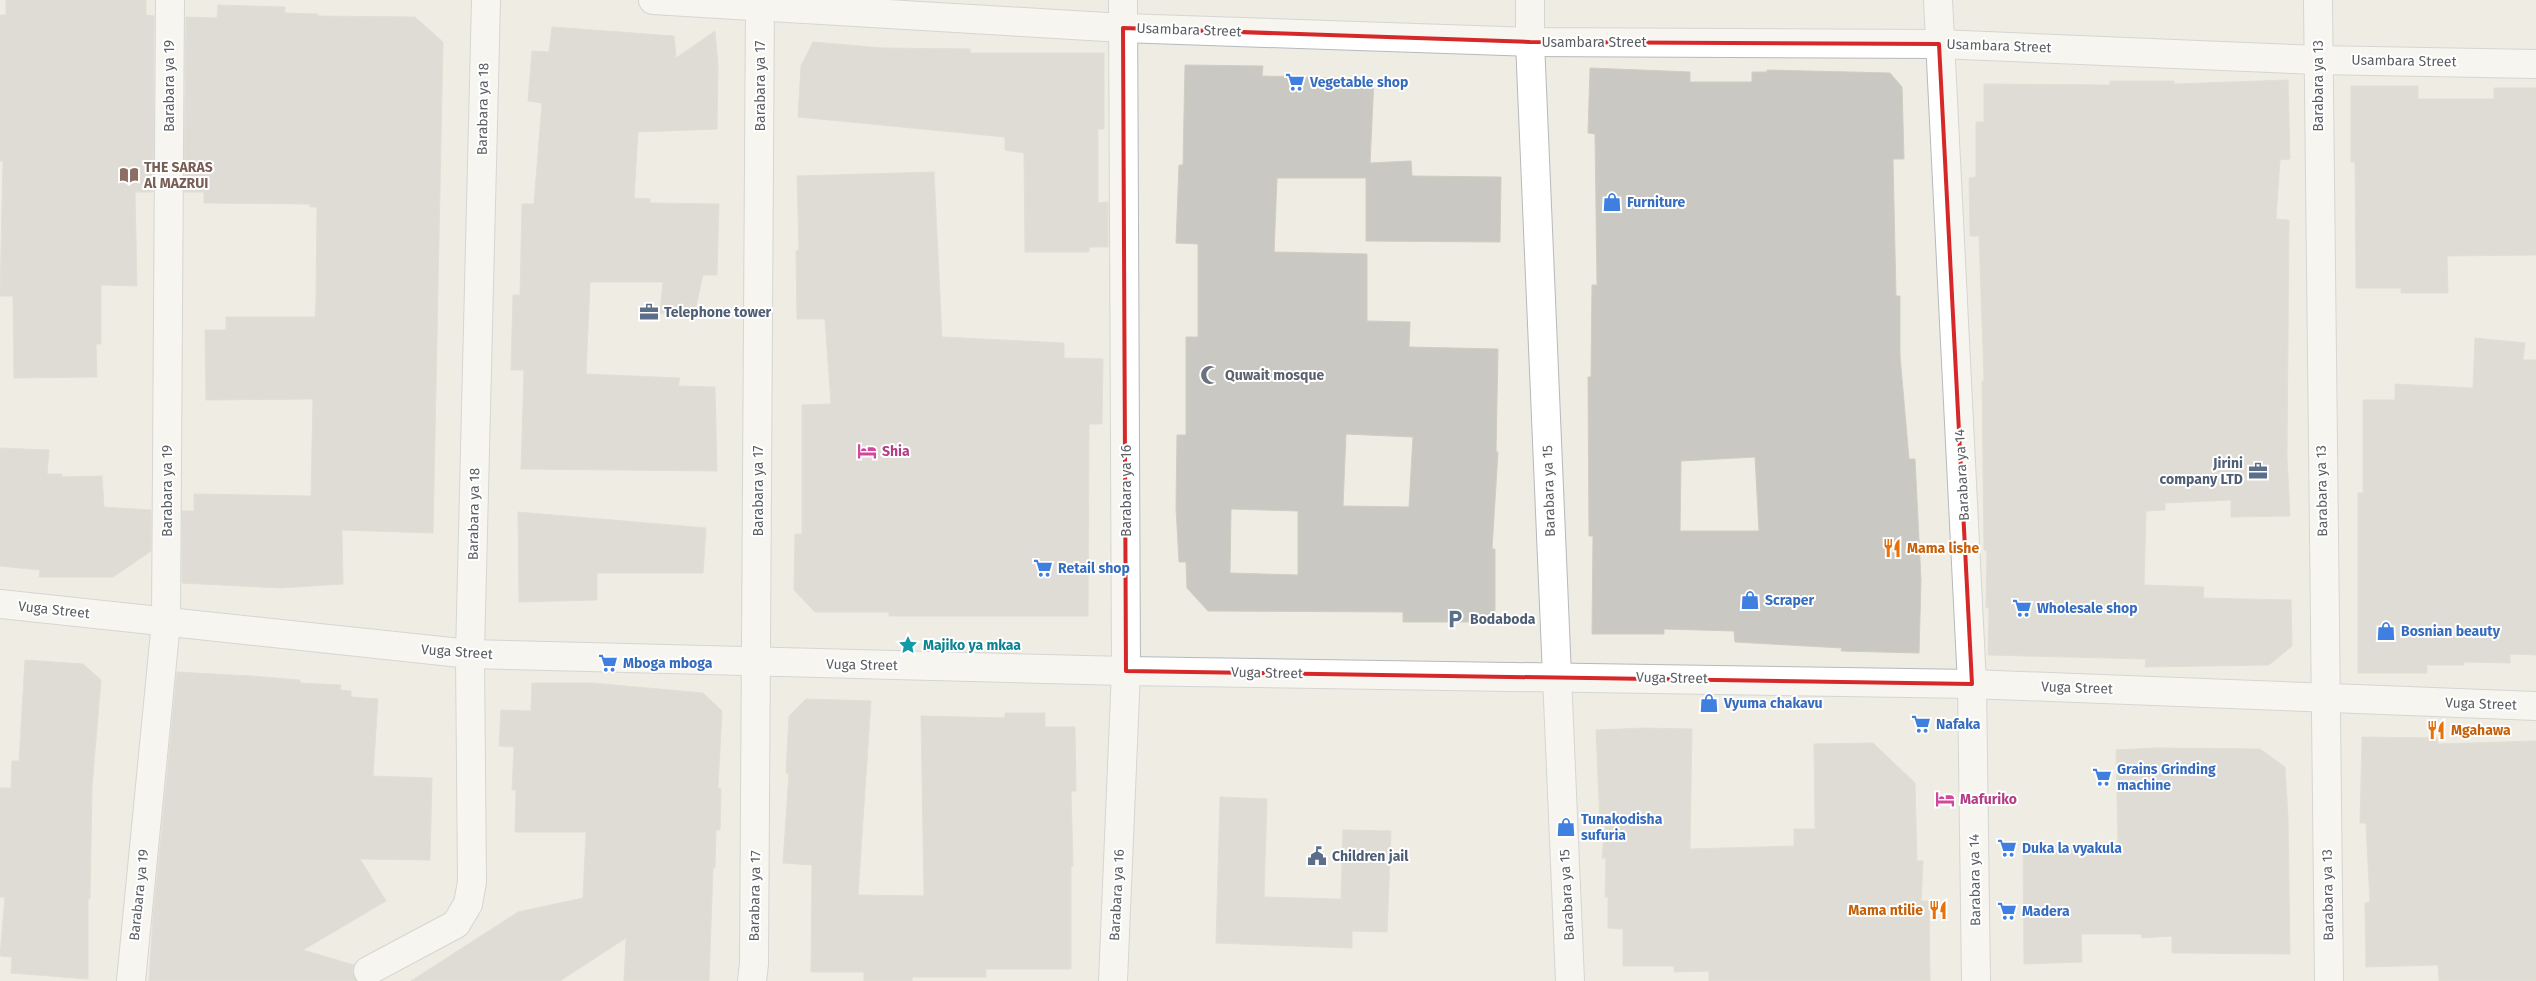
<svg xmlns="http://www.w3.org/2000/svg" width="2536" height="981" viewBox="0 0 2536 981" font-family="'Fira Sans',sans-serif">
<rect width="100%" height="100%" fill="#eeece3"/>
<!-- building -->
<g fill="#cac8c2" stroke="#d2cdc2" fill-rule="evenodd">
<path d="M6,0H146V15L154,16L153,192H135L137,286L101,285V344H96L97,377L14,378L13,296H0L3,161H0V15H6Z"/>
<path d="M218,5L285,7V13L318,14L317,16L415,17L443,42L433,533L342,530L343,584L280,588L182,583V511H194V494L311,496L313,399L206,400L205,330H226V317H315L316,300L317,207H310V204L204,203V192H184L186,17L217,18Z"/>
<path d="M552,27L674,36L676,58L715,31L718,66L717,129L638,132L634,198L650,199V203L719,204L717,275H703L694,315L660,313L663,282H590L586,374L680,378L678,386L715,387L717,471L521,469L524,370H511L513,295H520L522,204H534L542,103L528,101L532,51L549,52Z"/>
<path d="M813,42L882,48L970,49V53H1104V129H1098V203L1108,202V247H1089V252H1025L1024,153L1005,150V137L798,117L801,66Z"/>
<path d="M1185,65L1263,66L1262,76L1374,79L1370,163L1411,161L1412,176L1501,177L1500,242L1366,241V178H1277L1274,252L1367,254V321L1410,322L1409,347L1498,349L1496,452H1498L1492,549H1495V622H1403V612L1208,611L1187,588L1186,562H1179L1176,508L1177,435H1186V337H1198V244L1176,243L1179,165H1183ZM1346,434L1413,437L1409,507L1343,506ZM1231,509L1298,511V575L1230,573Z"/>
<path d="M1590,68L1690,72V82H1752V72H1767V70L1890,73L1902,87L1904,159H1893L1896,296H1900V356L1909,459H1915L1921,580L1919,653L1841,651L1842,648L1735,642L1734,631L1664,629V634H1592L1593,536H1589L1588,377H1591L1592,285H1597L1595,134L1588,133ZM1755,457L1759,531H1680L1681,461Z"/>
<path d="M2288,80L2290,159L2280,160L2276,219L2289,220L2287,457L2290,516L2231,517V500L2165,503V510L2146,511L2144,585L2204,587L2203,598L2291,600L2292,646L2269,665L2145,667L2146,659L1988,655L1989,608H1986L1987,550H1984L1982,381H1984L1979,236H1970L1969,178L1976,177V122H1984V84L2110,85V81H2174V84Z"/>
<path d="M2351,86H2418V99H2494V88H2536V255L2447,256L2448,293H2401V288H2356L2355,162H2351Z"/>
<path d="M934,172L942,337L1064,343V358L1103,359L1102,424H1089L1088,616H889V612H815L794,590L795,534H802V405L831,404L825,319H797L796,251L799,250L797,176Z"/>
<path d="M2475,338L2525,343L2523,360H2536V655L2510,654V663L2464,662V665H2427V673H2358V493H2363V400H2395V384L2473,388Z"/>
<path d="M0,448L49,450L47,474H62V477L102,476L104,507L151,510V551L113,577H39L40,570L0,566Z"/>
<path d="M518,512L706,528L703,573H597V600L519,602Z"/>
<path d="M25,660L83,664L101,680L92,787L90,899H88V979L11,973L12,957L0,956L5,897H0V788H11L12,761H19Z"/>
<path d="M177,672L251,676L300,680V683L341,685L340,690L351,691V697L378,699L373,776L432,778L430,860L360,859L386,901L303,950L354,965L352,971L357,981H149L153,918Z"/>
<path d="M532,683H592L703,693L722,711L718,788L721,789L720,830H716L715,868H713L709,981H624L626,938L560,981H411L518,912L583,898L586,832H515L516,790H512L514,747L499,746L501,710L531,711Z"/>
<path d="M806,699L871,701L858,895L924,896L921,716L1005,718V713H1045V727H1075L1076,791H1071L1073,866H1071V969H986V977H912V981H864V972H811L812,865L783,863L789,773H786L789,716Z"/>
<path d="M1644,728L1692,729L1690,849L1794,846V829H1815L1814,744L1873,743L1915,783L1917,861H1923L1921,901H1929L1930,981H1709V971L1674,972V966H1623V929L1608,928V897H1605L1606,858H1602L1605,825H1600L1596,730Z"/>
<path d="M2362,737L2438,738V744L2536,741V981H2439L2438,965L2366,967L2365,903L2370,902L2366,823H2360Z"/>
<path d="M2155,748L2260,749L2285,767L2288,817L2290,954L2172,953V936L2142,938L2141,934H2081L2082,962L2024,964L2023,845L2118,846L2116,750Z"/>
<path d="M1220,797L1267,799L1264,897L1341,899L1343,830L1391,831L1387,932L1352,931V948L1216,943Z"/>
</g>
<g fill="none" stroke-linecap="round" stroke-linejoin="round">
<!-- minor casing -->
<g stroke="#b6b9bd" stroke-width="30">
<g id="minor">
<path d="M653,0L1123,28L1530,42L1939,44L2317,60L2536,64"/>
<path d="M1530,0V42L1570,981"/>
<path d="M1938,0L1972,684L1976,981"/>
<path d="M2318,0L2329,981"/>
<path d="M0,604L470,654L1126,671L1972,684L2536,706"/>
<path d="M368,971L456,924L468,904L472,882L470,654L486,0"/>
<path d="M131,981L166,622L170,0"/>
<path d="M752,981L754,964L760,0"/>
<path d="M1113,981L1126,671L1123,0"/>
</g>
</g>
<!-- minor -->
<use href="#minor" stroke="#fff" stroke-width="28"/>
</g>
<!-- marked area -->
<path d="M0 0H2536V981H0ZM1123,28L1530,42L1939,44L1972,684L1126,671Z" fill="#eeece3" fill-opacity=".55" fill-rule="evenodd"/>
<path fill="none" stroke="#d62828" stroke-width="4" stroke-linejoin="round" d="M1123,28L1530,42L1939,44L1972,684L1126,671Z"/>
<!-- icons -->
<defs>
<g id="supermarket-bare" transform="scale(1.5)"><path d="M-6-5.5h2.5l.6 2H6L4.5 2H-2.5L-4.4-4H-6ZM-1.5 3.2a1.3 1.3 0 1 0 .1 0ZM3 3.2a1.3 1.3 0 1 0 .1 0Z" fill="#3f7fe0" stroke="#fff" stroke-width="2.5" paint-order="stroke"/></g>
<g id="library-bare" transform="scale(1.5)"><path d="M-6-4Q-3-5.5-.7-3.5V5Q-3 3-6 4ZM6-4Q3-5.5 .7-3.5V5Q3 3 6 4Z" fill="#8d6e63" stroke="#fff" stroke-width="2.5" paint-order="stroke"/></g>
<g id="shop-bare" transform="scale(1.5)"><path d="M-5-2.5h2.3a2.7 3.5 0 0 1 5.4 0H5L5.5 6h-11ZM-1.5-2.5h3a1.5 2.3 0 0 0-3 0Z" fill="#3f7fe0" stroke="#fff" stroke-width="2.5" paint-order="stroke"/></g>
<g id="office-bare" transform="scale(1.5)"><path d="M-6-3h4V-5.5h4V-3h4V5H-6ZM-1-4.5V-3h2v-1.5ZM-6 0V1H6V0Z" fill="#5c6f8a" stroke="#fff" stroke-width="2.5" paint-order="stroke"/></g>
<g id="mosque-bare" transform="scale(1.5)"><path d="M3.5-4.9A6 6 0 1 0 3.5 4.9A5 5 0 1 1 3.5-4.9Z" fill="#6b7280" stroke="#fff" stroke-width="2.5" paint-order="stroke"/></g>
<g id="hotel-bare" transform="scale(1.5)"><path d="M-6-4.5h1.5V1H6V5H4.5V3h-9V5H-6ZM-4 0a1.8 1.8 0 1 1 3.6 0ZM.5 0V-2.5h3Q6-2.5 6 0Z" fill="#d1479c" stroke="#fff" stroke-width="2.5" paint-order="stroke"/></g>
<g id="restaurant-bare" transform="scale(1.5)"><path d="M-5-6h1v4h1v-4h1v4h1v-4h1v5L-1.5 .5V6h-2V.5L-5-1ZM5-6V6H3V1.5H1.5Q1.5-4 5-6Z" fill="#e8710a" stroke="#fff" stroke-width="2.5" paint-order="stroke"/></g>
<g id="parking-bare" transform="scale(1.5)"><path d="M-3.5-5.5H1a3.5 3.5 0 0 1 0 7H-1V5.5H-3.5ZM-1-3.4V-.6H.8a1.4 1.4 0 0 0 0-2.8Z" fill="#5c6f8a" stroke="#fff" stroke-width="2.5" paint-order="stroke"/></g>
<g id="sight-bare" transform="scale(1.5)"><path d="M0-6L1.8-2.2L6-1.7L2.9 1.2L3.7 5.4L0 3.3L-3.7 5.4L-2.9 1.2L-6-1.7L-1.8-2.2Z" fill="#0f9aa8" stroke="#fff" stroke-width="2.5" paint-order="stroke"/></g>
<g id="civic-bare" transform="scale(1.5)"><path d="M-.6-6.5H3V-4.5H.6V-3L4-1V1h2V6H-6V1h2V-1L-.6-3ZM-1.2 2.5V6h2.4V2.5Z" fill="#5c6f8a" stroke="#fff" stroke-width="2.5" paint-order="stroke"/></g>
</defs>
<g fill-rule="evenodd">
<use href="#supermarket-bare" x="1295" y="82"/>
<use href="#library-bare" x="129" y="175"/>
<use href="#shop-bare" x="1612" y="202"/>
<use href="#office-bare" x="649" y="312"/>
<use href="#mosque-bare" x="1210" y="375"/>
<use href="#hotel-bare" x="867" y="451"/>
<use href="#office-bare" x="2258" y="471"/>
<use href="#restaurant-bare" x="1892" y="548"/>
<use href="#supermarket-bare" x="1043" y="568"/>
<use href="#shop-bare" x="1750" y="600"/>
<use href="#supermarket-bare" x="2022" y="608"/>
<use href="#parking-bare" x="1455" y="619"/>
<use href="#shop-bare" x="2386" y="631"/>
<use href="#sight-bare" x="908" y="645"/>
<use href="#supermarket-bare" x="608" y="663"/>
<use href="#shop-bare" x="1709" y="703"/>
<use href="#supermarket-bare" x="1921" y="724"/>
<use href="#restaurant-bare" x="2436" y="730"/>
<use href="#supermarket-bare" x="2102" y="777"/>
<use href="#hotel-bare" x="1945" y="799"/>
<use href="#shop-bare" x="1566" y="827"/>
<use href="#supermarket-bare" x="2007" y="848"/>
<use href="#civic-bare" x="1317" y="856"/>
<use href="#restaurant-bare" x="1938" y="910"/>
<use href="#supermarket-bare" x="2007" y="911"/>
</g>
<g text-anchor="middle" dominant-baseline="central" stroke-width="4" stroke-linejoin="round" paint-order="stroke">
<!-- street labels -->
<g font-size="14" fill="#5b5f63" stroke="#fff">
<text transform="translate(1189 30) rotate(2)">Usambara Street</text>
<text x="1594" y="42">Usambara Street</text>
<text transform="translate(1999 46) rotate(2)">Usambara Street</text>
<text transform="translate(2404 61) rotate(1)">Usambara Street</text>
<text transform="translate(169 86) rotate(-90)">Barabara ya 19</text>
<text transform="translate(760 86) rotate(-90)">Barabara ya 17</text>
<text transform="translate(2318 86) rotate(-90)">Barabara ya 13</text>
<text transform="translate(483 109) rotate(-89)">Barabara ya 18</text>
<text transform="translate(1962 475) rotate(-93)">Barabara ya 14</text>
<text transform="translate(167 491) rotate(-90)">Barabara ya 19</text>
<text transform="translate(758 491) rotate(-90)">Barabara ya 17</text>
<text transform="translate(1126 491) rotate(-90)">Barabara ya 16</text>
<text transform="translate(1549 491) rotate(-92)">Barabara ya 15</text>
<text transform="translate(2322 491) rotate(-91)">Barabara ya 13</text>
<text transform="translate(474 514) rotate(-89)">Barabara ya 18</text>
<text transform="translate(54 610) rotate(6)">Vuga Street</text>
<text transform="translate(457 652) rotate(4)">Vuga Street</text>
<text transform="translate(862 665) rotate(1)">Vuga Street</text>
<text transform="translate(1267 673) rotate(1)">Vuga Street</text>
<text transform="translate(1672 678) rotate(1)">Vuga Street</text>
<text transform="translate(2077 688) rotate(2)">Vuga Street</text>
<text transform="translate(2481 704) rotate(2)">Vuga Street</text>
<text transform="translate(1975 880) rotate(-91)">Barabara ya 14</text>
<text transform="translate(139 895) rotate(-84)">Barabara ya 19</text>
<text transform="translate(1117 895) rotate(-87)">Barabara ya 16</text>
<text transform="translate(1567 895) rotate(-93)">Barabara ya 15</text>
<text transform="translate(2328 895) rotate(-91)">Barabara ya 13</text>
<text transform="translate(755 896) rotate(-89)">Barabara ya 17</text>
</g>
<!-- shop labels -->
<g font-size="14" font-weight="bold" fill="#366cbe" stroke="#fff" text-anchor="start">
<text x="1310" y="82">Vegetable shop</text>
<text x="1627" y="202">Furniture</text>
<text x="1058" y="568">Retail shop</text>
<text x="1765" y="600">Scraper</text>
<text x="2037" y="608">Wholesale shop</text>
<text x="2401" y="631">Bosnian beauty</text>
<text x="623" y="663">Mboga mboga</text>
<text x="1724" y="703">Vyuma chakavu</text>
<text x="1936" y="724">Nafaka</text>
<text x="2117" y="769">Grains Grinding<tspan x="2117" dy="16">machine</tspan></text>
<text x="1581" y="819">Tunakodisha<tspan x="1581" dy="16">sufuria</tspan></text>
<text x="2022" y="848">Duka la vyakula</text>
<text x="2022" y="911">Madera</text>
</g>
<!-- education labels -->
<g font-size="14" font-weight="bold" fill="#785e54" stroke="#fff" text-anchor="start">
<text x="144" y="167">THE SARAS<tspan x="144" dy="16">Al MAZRUI</tspan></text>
</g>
<!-- service labels -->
<g font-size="14" font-weight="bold" fill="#4e5e75" stroke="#fff" text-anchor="start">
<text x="664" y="312">Telephone tower</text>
<text x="2243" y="463" text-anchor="end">Jirini<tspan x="2243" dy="16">company LTD</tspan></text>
<text x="1470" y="619">Bodaboda</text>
<text x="1332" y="856">Children jail</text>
</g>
<!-- worship labels -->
<g font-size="14" font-weight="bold" fill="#5b616d" stroke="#fff" text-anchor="start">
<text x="1225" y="375">Quwait mosque</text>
</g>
<!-- hotel labels -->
<g font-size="14" font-weight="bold" fill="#b23c85" stroke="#fff" text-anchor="start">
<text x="882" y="451">Shia</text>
<text x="1960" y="799">Mafuriko</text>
</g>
<!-- food labels -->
<g font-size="14" font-weight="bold" fill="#c56008" stroke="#fff" text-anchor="start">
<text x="1907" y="548">Mama lishe</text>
<text x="2451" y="730">Mgahawa</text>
<text x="1923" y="910" text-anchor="end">Mama ntilie</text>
</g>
<!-- culture labels -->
<g font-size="14" font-weight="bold" fill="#0d838f" stroke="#fff" text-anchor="start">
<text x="923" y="645">Majiko ya mkaa</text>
</g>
</g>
</svg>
